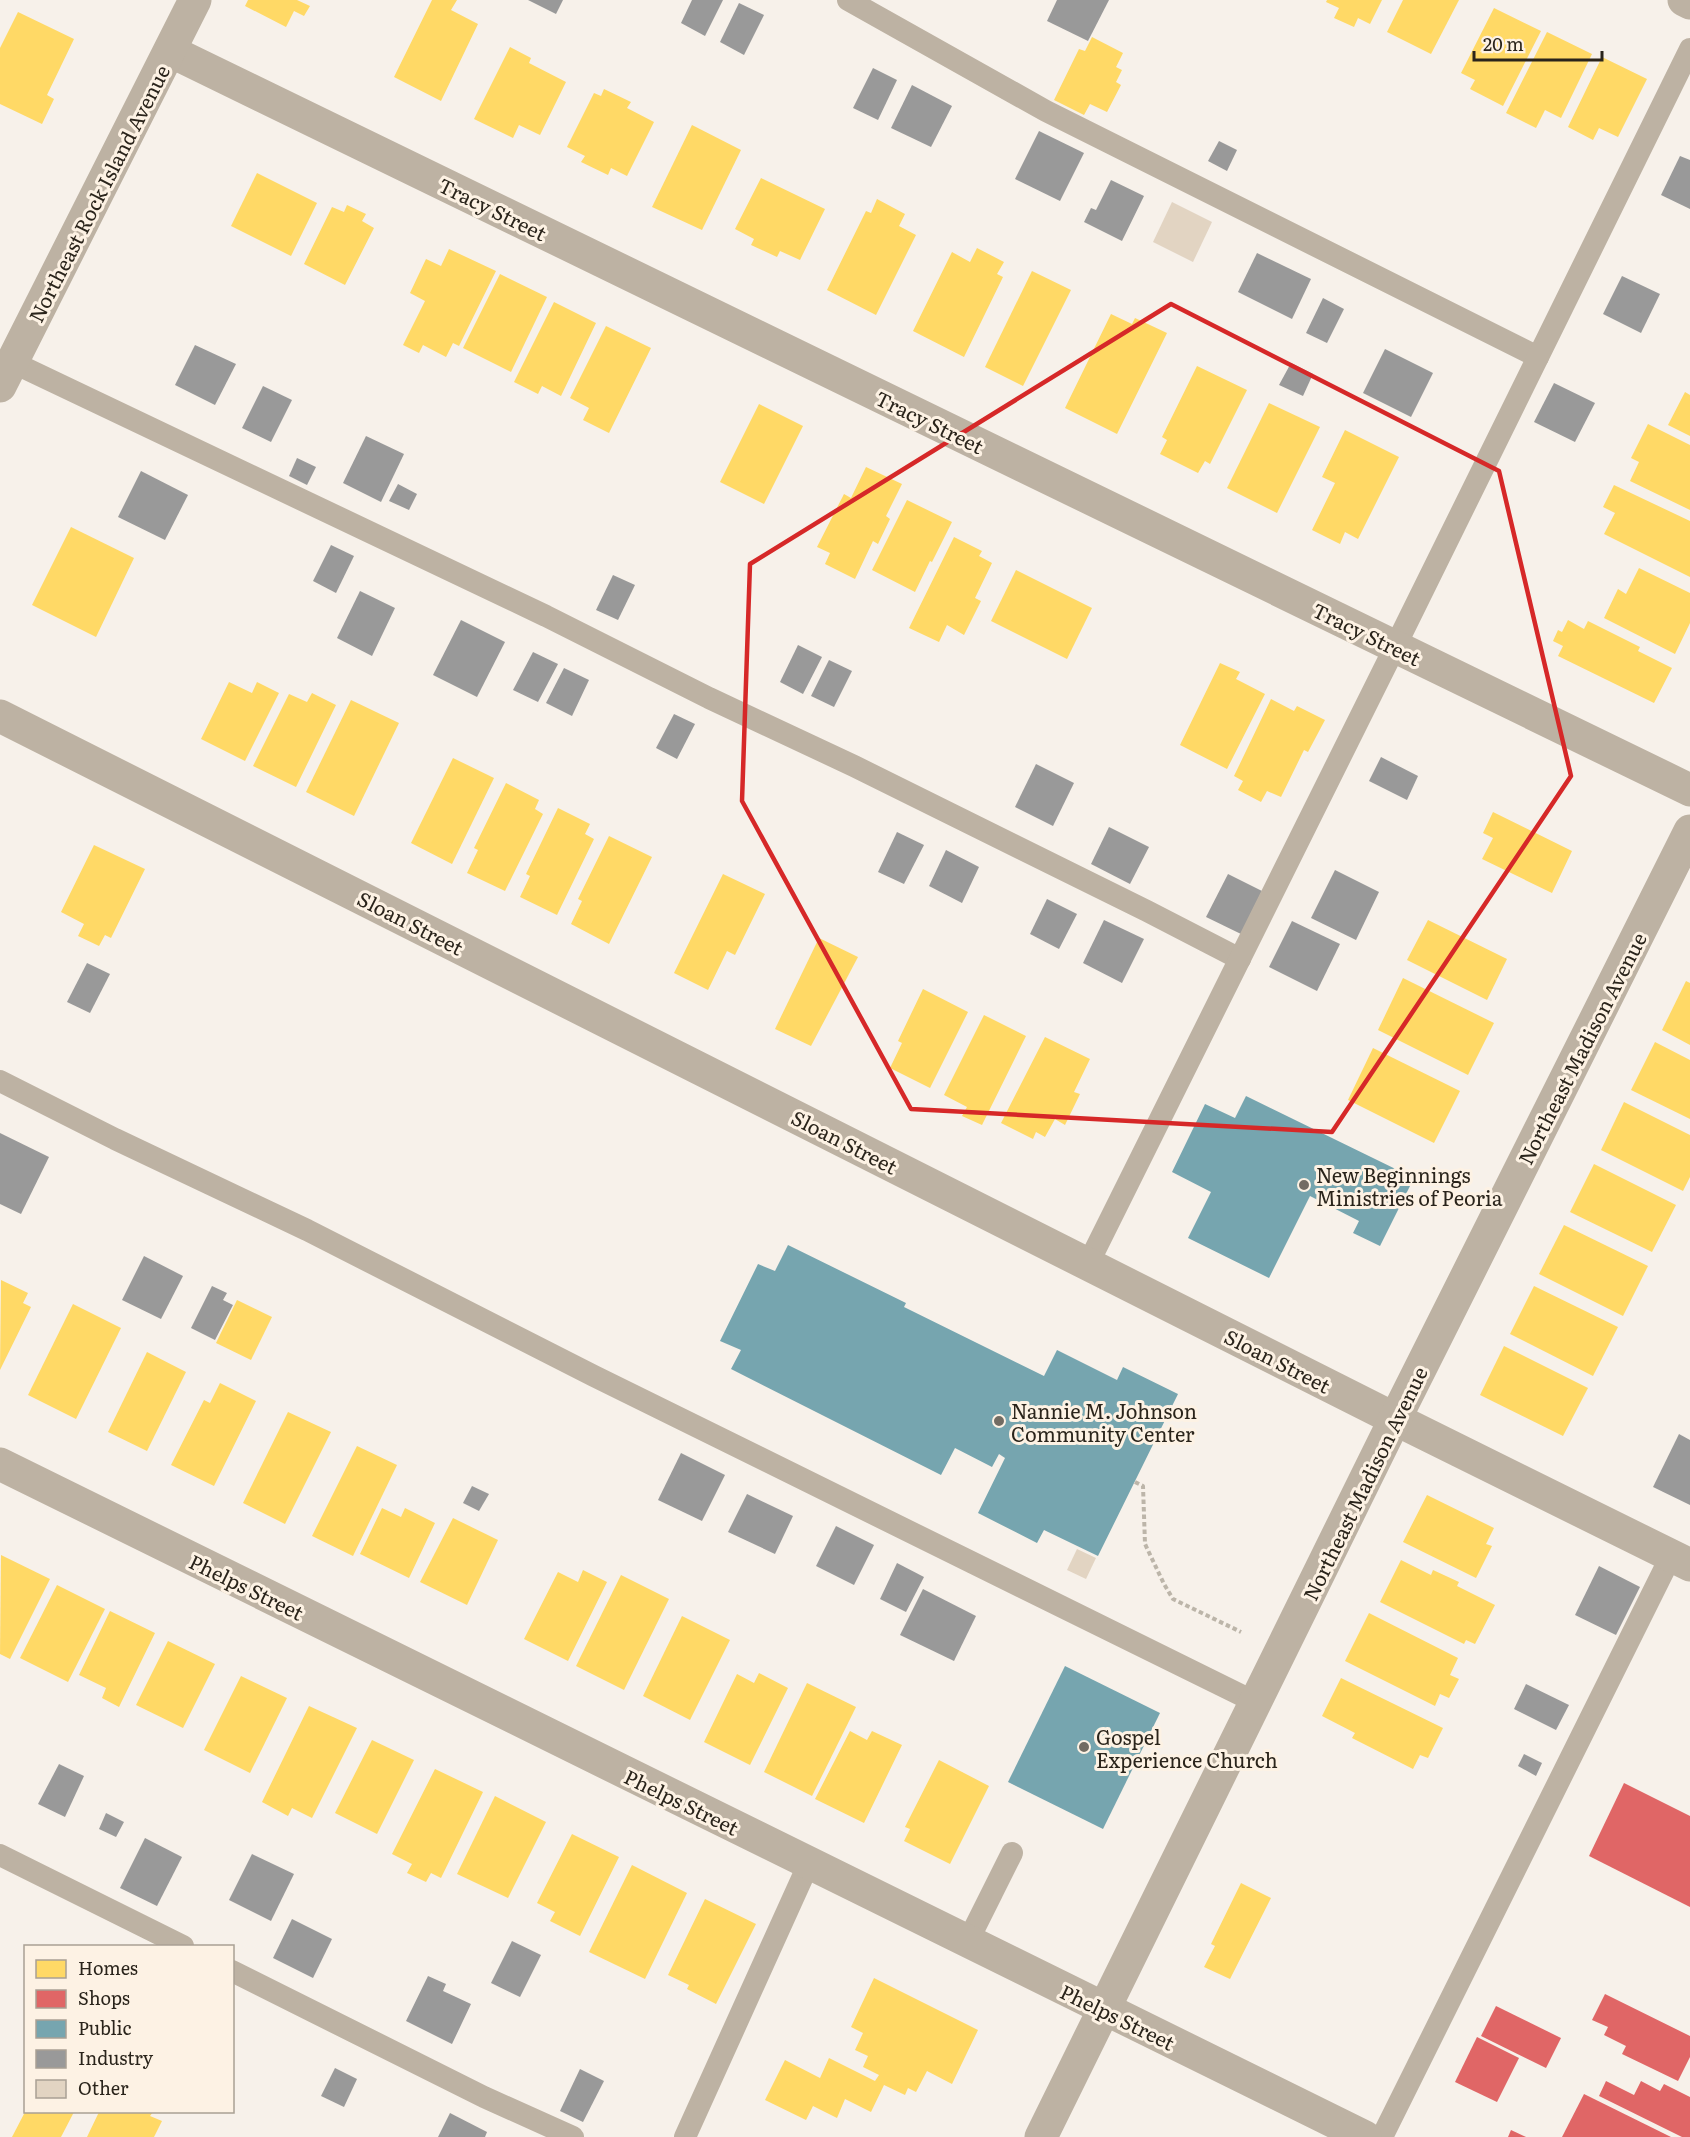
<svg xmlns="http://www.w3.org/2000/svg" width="1690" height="2137" viewBox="0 0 1690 2137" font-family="Literata,serif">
<rect width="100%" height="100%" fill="#f7f1ea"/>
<!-- homes -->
<g fill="#ffd966">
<path d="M248,0H297L310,6L304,16L294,11L286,27L245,6Z"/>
<path d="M432,0H457L451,10L478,24L441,101L394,77Z"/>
<path d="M1327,0H1382L1370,24L1358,18L1354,27L1334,18L1339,8L1326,2Z"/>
<path d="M1403,0H1459L1431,54L1387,32Z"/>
<path d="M1494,8L1541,31L1503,106L1470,89L1475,80L1461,73Z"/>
<path d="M18,12L74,39L47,95L54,99L42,124L0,104V48Z"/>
<path d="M1547,32L1592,54L1561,118L1545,110L1536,128L1506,113Z"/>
<path d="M1092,37L1123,53L1116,67L1122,70L1116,82L1121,85L1107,112L1090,104L1084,115L1054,100L1079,49L1085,51Z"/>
<path d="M510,47L531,58L529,63L566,82L540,135L519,125L513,138L474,119Z"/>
<path d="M1602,57L1647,79L1618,137L1599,128L1593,140L1568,127Z"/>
<path d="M604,89L631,102L627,108L654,122L627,176L611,168L608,175L581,162L585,156L567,147L594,93L601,96Z"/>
<path d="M692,125L741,150L702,230L652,207Z"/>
<path d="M257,173L317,203L291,256L231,226Z"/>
<path d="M761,178L825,209L800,260L780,251L777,257L751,245L754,239L735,229Z"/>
<path d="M877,199L905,214L899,226L916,235L876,315L827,290L866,211L871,213Z"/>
<path d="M347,205L366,214L362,221L374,228L345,285L304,264L332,207L344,212Z"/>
<path d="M977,248L1004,262L997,274L1003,277L964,357L913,331L952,252L970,262Z"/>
<path d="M449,249L496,271L459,346L453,343L446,357L423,345L419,353L403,345L425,301L410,293L426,259L441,266Z"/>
<path d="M1032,271L1071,290L1023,386L985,367Z"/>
<path d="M500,274L547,297L511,372L463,348Z"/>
<path d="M554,302L596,323L561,396L542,386L538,394L514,382Z"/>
<path d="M1111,314L1132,324L1135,318L1167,333L1117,434L1065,408Z"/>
<path d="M606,326L651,348L609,433L583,420L589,408L570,398Z"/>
<path d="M1197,366L1247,390L1210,464L1205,461L1198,473L1160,454L1167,440L1162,437Z"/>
<path d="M1685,392L1690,395V436L1668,425Z"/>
<path d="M1269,403L1320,427L1277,513L1227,488Z"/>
<path d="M759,404L803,426L764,504L720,482Z"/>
<path d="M1648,424L1690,445V510L1630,481L1639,462L1631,458Z"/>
<path d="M1345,430L1399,457L1358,539L1345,532L1340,544L1312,530L1335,483L1322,477Z"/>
<path d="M866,467L902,484L886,516L890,519L878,544L873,541L855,579L825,564L830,553L817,547L844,494L851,498Z"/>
<path d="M1614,485L1690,521V577L1604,534L1615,513L1603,507Z"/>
<path d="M907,500L952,522L932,562L930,561L915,592L872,570Z"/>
<path d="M71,527L134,558L96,637L32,605Z"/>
<path d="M954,537L982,551L979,556L992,563L975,598L981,601L964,635L947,625L939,642L909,628Z"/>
<path d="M1639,568L1690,593V623L1675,654L1604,618L1618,589L1626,594Z"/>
<path d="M1016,570L1092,608L1067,659L991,621Z"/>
<path d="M1568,620L1584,629L1588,621L1640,647L1638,651L1672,668L1654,703L1558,656L1563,646L1553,641L1558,630L1562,632Z"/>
<path d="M1220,663L1240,672L1236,679L1265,694L1227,769L1180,745Z"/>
<path d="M229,682L252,693L257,682L279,693L245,761L201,739Z"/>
<path d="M312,693L336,705L296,787L253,766L289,694L307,702Z"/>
<path d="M1271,699L1294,711L1297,706L1325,720L1308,752L1304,750L1281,797L1267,791L1261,802L1238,790L1243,781L1234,776Z"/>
<path d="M351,700L399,723L354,816L306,792Z"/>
<path d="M453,758L494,778L452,864L411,843Z"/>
<path d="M506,783L539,800L535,809L543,814L505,891L467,873L478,850L474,848Z"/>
<path d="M558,808L590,824L585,834L594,839L557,915L520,897L530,876L526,874Z"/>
<path d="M1493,812L1572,851L1552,893L1482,859L1493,838L1483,833Z"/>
<path d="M609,836L652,857L609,944L571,924L582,901L578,899Z"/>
<path d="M94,845L145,869L111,938L105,935L99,946L78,936L84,924L61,912Z"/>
<path d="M723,874L765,894L735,955L727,951L708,990L674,973Z"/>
<path d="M1428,920L1507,959L1487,1000L1407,960Z"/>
<path d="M819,938L858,957L811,1046L775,1029Z"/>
<path d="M1403,978L1494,1023L1468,1075L1378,1030Z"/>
<path d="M1686,981L1690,983V1045L1662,1030Z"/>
<path d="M923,989L968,1012L930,1088L890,1068L902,1043L898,1041Z"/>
<path d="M984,1015L1026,1036L982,1125L962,1116L967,1107L944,1095Z"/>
<path d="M1045,1037L1090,1059L1074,1092L1080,1094L1065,1125L1055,1119L1045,1137L1036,1132L1033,1139L1001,1123Z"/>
<path d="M1655,1042L1690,1060V1119L1631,1090Z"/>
<path d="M1373,1048L1460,1091L1434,1143L1348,1100Z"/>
<path d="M1624,1102L1690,1135V1177L1683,1191L1601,1150Z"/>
<path d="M1594,1164L1676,1205L1652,1252L1570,1212Z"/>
<path d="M1564,1225L1648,1266L1623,1316L1539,1274Z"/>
<path d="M1,1280L28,1293L23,1303L31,1307L0,1370Z"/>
<path d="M1534,1286L1618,1327L1593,1376L1510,1334Z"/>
<path d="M237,1300L272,1317L251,1360L216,1343Z"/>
<path d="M73,1304L121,1328L76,1419L28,1395Z"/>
<path d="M1504,1346L1588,1388L1563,1436L1480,1395Z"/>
<path d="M147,1352L186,1372L147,1451L108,1432Z"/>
<path d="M220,1383L256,1401L214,1486L171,1465L204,1400L210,1403Z"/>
<path d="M288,1412L331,1432L285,1524L243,1503Z"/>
<path d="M357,1446L397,1465L353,1556L312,1536Z"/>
<path d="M1427,1495L1494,1528L1486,1544L1492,1546L1476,1578L1403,1542Z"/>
<path d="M382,1508L401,1517L405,1508L435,1523L409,1578L360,1554Z"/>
<path d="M453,1518L498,1540L467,1605L420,1582Z"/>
<path d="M1,1555L50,1579L10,1659L0,1654Z"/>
<path d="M1401,1560L1431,1575L1433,1570L1459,1582L1457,1586L1495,1605L1475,1644L1466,1640L1464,1644L1380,1602Z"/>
<path d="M583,1570L607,1582L568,1661L524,1639L558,1572L578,1582Z"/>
<path d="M621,1575L669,1599L624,1690L576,1666Z"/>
<path d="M57,1585L105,1609L68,1682L20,1658Z"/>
<path d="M110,1611L155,1633L119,1707L102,1698L106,1688L79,1675Z"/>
<path d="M1369,1613L1458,1658L1450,1675L1459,1679L1449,1698L1440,1694L1435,1706L1345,1661Z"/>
<path d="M682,1616L730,1640L690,1720L643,1696Z"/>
<path d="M168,1641L215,1664L183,1728L136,1705Z"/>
<path d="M759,1673L788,1688L750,1765L704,1742L737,1674L754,1683Z"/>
<path d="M241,1676L287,1698L250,1773L204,1750Z"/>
<path d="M1341,1678L1443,1728L1428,1758L1420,1755L1413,1769L1352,1738L1355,1733L1322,1716Z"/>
<path d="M807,1683L856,1707L812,1796L764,1772Z"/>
<path d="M309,1706L357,1728L312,1818L292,1808L288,1816L262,1802Z"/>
<path d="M850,1731L867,1740L872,1731L902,1745L864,1823L815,1799Z"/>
<path d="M372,1740L414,1760L377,1834L335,1813Z"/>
<path d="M939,1760L989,1786L950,1864L904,1841L910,1829L905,1827Z"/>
<path d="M435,1769L483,1792L441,1878L431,1873L426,1882L407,1873L412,1864L392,1854Z"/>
<path d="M495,1796L546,1822L508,1898L457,1874Z"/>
<path d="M572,1834L619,1857L580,1936L550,1921L555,1912L537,1903Z"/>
<path d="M632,1865L687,1893L645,1979L589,1952Z"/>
<path d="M1241,1883L1271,1898L1230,1979L1204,1967L1215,1946L1211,1944Z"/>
<path d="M705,1899L756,1924L716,2004L687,1989L689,1985L668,1975Z"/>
<path d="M874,1978L978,2030L952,2084L927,2071L916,2092L908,2088L905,2095L884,2085L871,2112L845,2099L837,2118L813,2106L806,2120L765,2100L785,2060L820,2078L829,2058L875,2081L879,2075L863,2067L868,2056L855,2050L863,2033L851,2027Z"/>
<path d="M25,2112H74L61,2137H12Z"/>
<path d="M99,2112H153L150,2116L162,2121L154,2137H87Z"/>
</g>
<!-- shops -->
<g fill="#e06666">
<path d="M1624,1783L1690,1816V1907L1589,1856Z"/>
<path d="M1605,1994L1690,2036V2057L1678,2081L1622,2054L1626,2046L1604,2035L1608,2027L1592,2020Z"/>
<path d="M1496,2006L1561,2038L1546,2068L1481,2036Z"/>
<path d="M1477,2037L1519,2058L1497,2102L1455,2082Z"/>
<path d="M1606,2081L1634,2095L1641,2081L1660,2091L1664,2084L1690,2097V2137H1682L1599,2096Z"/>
<path d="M1584,2094L1671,2137H1562Z"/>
<path d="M1511,2130L1526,2137H1508Z"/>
</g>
<!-- public -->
<g fill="#76a5af">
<path d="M1246,1096L1414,1178L1380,1246L1353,1233L1359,1221L1310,1196L1269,1278L1188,1238L1211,1192L1172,1172L1205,1104L1235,1118Z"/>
<path d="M788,1245L906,1303L904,1307L1044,1376L1057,1350L1117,1380L1123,1367L1178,1394L1098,1556L1044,1530L1037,1543L978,1513L1005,1458L999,1454L992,1467L955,1448L941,1475L731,1369L741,1350L720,1341L758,1264L775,1271Z"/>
<path d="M1065,1666L1160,1713L1103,1829L1008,1782Z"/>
</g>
<!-- industry -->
<g fill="#999">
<path d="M528,0H563L556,14Z"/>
<path d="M692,0H723L705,36L681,23Z"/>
<path d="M1057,0H1109L1088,41L1047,21Z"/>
<path d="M739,3L764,15L744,55L720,42Z"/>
<path d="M873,68L897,80L878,120L853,108Z"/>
<path d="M912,85L952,106L931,147L891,128Z"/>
<path d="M1039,131L1084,153L1060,201L1015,179Z"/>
<path d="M1219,141L1237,150L1227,171L1208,161Z"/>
<path d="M1680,156L1690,160V209L1661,195Z"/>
<path d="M1111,180L1144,196L1122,241L1084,222L1091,208L1096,210Z"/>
<path d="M1257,253L1311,279L1292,319L1238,292Z"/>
<path d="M1622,276L1660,294L1641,333L1603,314Z"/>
<path d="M1323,298L1344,309L1327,343L1306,333Z"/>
<path d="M195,345L236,364L215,405L175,385Z"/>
<path d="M1385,349L1433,373L1411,417L1363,393Z"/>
<path d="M1291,363L1313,374L1303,396L1279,385Z"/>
<path d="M1554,383L1595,403L1575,442L1534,422Z"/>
<path d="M263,386L292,400L271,442L242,428Z"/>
<path d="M366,436L404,454L381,502L343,483Z"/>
<path d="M297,458L316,467L307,485L289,476Z"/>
<path d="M141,471L188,495L165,540L118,517Z"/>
<path d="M398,484L417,494L409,510L389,501Z"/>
<path d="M331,545L354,556L336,593L313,581Z"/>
<path d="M613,575L635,585L618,620L596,610Z"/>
<path d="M360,591L395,608L372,656L337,638Z"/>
<path d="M461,620L505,642L477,697L433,675Z"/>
<path d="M798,645L822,657L803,694L780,682Z"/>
<path d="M533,652L558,664L538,702L513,690Z"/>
<path d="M829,660L852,671L834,707L811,696Z"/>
<path d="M564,668L589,680L572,716L546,703Z"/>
<path d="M674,714L695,724L677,759L656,748Z"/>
<path d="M1381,757L1418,776L1407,800L1369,781Z"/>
<path d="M1036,764L1074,783L1053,826L1015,807Z"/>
<path d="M1109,827L1149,847L1130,884L1091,864Z"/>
<path d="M897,832L924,845L904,884L878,872Z"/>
<path d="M946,850L979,867L962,903L929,886Z"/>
<path d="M1335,870L1379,892L1356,940L1311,918Z"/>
<path d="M1228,874L1262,891L1241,934L1206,917Z"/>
<path d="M1047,899L1077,914L1059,949L1030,934Z"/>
<path d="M1104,920L1144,939L1122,983L1083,963Z"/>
<path d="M1292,921L1340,944L1317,991L1269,967Z"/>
<path d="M87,963L110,974L90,1013L67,1002Z"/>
<path d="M0,1133L49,1157L21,1214L0,1204Z"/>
<path d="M144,1256L183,1276L161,1319L122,1300Z"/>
<path d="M212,1286L227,1293L223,1300L233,1305L215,1340L191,1328Z"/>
<path d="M1679,1434L1690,1440V1505L1653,1487Z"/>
<path d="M681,1453L725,1475L702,1521L658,1500Z"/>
<path d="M472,1486L489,1494L479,1511L463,1503Z"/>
<path d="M747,1494L793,1516L775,1554L728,1532Z"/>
<path d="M836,1526L874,1545L854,1585L816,1566Z"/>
<path d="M897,1563L924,1577L906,1612L880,1599Z"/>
<path d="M1599,1566L1640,1587L1616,1635L1575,1615Z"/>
<path d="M923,1589L976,1616L954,1661L900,1635Z"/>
<path d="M1526,1684L1569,1705L1556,1730L1514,1709Z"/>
<path d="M1524,1754L1542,1763L1536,1776L1518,1766Z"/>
<path d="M59,1764L84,1776L65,1817L38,1804Z"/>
<path d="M106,1813L124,1822L116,1837L99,1829Z"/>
<path d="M145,1838L182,1857L157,1906L120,1888Z"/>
<path d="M252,1854L294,1874L271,1921L229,1900Z"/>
<path d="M292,1919L332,1939L313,1978L273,1958Z"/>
<path d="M512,1941L541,1955L520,1997L491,1983Z"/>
<path d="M428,1976L446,1984L443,1991L471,2004L452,2044L406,2021Z"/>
<path d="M335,2068L357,2079L344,2107L321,2096Z"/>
<path d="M580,2069L604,2081L583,2122L560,2111Z"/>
<path d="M450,2113L487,2132L485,2137H438Z"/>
</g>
<!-- building -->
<g fill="#e2d4c2">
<path d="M1172,202L1212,222L1193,262L1153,242Z"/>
<path d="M1077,1549L1096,1558L1086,1579L1067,1570Z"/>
</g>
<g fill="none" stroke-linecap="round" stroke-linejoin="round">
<!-- path -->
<path stroke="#bcb5a9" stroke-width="4" stroke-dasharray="4.5 3" stroke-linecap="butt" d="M1135,1482L1143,1486L1145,1544L1164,1584L1173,1599L1241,1632"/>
<!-- service -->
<g stroke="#bdb2a3" stroke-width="22">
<path d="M848,0L1046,111L1538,357"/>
<path d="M12,362L546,616L709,698L854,766L1147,911L1240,959"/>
<path d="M0,1081L115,1139L307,1230L594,1376L1255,1702"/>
<path d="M1088,1264L1395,647L1690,49"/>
<path d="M0,1855L183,1946"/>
<path d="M968,1941L1012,1853"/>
<path d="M232,1971L484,2097L573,2137"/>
<path d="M685,2137L809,1863"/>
<path d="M1382,2137L1672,1554"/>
</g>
<!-- minor -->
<g stroke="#bdb2a3" stroke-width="33">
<path d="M1684,0L1690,3"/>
<path d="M170,51L1690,790"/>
<path d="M0,386L195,0"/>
<path d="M0,716L1395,1419L1690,1565"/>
<path d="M0,1464L1365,2137"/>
<path d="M1041,2137L1395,1419L1690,831"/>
</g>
</g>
<!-- marked area -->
<path fill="none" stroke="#d62828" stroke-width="4.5" stroke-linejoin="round" d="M1171,304L1499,471L1571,776L1332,1132L911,1109L742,801L750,564Z"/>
<!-- markers -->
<g fill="#726c63" stroke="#fdf2e4" stroke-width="2">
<circle cx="1304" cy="1185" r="6"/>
<circle cx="999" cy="1421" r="6"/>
<circle cx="1084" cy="1747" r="6"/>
</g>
<g text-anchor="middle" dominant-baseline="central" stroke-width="6" stroke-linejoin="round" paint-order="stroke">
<!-- street labels -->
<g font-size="20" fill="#2a241b" stroke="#fdf2e4">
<text transform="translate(98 193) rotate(-63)">Northeast Rock Island Avenue</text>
<text transform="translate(493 208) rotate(26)">Tracy Street</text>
<text transform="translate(930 421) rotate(26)">Tracy Street</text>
<text transform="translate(1367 633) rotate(26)">Tracy Street</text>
<text transform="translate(411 922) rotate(27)">Sloan Street</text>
<text transform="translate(1581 1048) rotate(-63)">Northeast Madison Avenue</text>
<text transform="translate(845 1141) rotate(27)">Sloan Street</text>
<text transform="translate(1278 1360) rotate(27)">Sloan Street</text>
<text transform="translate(1364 1483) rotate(-64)">Northeast Madison Avenue</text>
<text transform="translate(247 1586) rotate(26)">Phelps Street</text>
<text transform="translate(682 1801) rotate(26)">Phelps Street</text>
<text transform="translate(1118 2016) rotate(26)">Phelps Street</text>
</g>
<!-- poi labels -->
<g font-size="20" fill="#2a241b" stroke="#fdf2e4" text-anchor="start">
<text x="1316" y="1174">New Beginnings<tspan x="1316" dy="23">Ministries of Peoria</tspan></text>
<text x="1011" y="1410">Nannie M. Johnson<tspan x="1011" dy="23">Community Center</tspan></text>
<text x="1096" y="1736">Gospel<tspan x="1096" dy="23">Experience Church</tspan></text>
</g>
</g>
<!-- legend -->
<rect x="24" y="1945" width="210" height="168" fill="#fdf2e4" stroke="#a9a094" stroke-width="1.5"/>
<rect x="36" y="1960" width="30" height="18" fill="#ffd966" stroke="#a9a094" stroke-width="1.5"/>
<text x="78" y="1975" font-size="18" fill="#2a241b">Homes</text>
<rect x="36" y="1990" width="30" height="18" fill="#e06666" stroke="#a9a094" stroke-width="1.5"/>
<text x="78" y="2005" font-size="18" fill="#2a241b">Shops</text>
<rect x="36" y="2020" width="30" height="18" fill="#76a5af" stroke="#a9a094" stroke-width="1.5"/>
<text x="78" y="2035" font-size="18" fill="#2a241b">Public</text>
<rect x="36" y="2050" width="30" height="18" fill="#999999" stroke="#a9a094" stroke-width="1.5"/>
<text x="78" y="2065" font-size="18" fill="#2a241b">Industry</text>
<rect x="36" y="2080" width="30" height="18" fill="#e2d4c2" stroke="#a9a094" stroke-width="1.5"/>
<text x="78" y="2095" font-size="18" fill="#2a241b">Other</text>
<!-- scale -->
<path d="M1474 51v9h128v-9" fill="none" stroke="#2a241b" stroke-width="3"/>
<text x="1483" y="51" font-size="18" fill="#2a241b" stroke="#fdf2e4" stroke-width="4.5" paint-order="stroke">20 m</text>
</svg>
